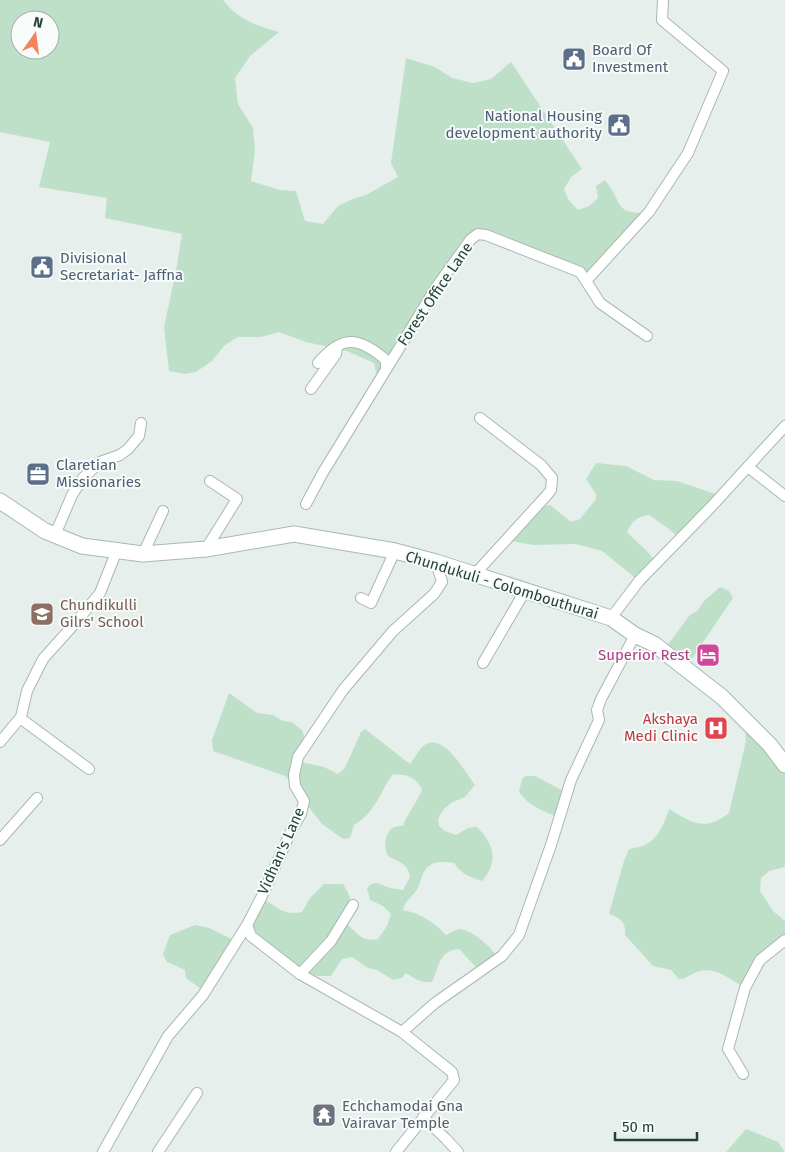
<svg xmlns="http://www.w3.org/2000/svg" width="785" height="1152" viewBox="0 0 785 1152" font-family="'Fira Sans',sans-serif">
<rect width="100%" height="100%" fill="#e6efeb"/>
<!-- green -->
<g fill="#bfe0c8" fill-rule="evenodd">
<path d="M0,0H223C237,19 257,26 279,32L250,56L235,78L238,104L253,128L255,150L251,181L280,190L296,191L305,221L323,224L338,206L350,200L366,195L398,177L391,163L406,58L435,67L452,78L473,83L491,79L511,62L582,169L571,177L564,189L568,199L578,210L589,206L598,198L596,186L605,180C623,201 613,216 649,212L586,281L580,272L477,234L378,381L374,363L347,351L306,342L279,332L261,337H238L225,345L212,361L196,372L185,374L169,371L164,327L176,271L182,234L105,218L107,198L39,187L50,142L0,132ZM20,20H50V50H20Z"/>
<path d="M596,463L626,466L654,480L677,481L721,496L680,539L669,529L649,515C637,517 632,521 627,532C637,543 648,550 656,562L639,581L602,551L575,544L533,545L505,540L535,508L550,505L571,522L580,519L596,499V494L586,479Z"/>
<path d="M720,587L729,591L733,598L685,669L663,651L690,615L698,610L704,601Z"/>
<path d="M229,693L257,713L273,715L283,721L292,722L302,730L307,744L297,761L324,767L338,774L345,768L361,732L365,729L410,764C414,759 417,753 421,748C442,727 465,773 475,785L465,797L451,803L443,810L438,819L439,826L445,831L456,835L468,828L477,827C494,844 499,862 482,881C470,877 461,874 454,863C439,861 427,861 422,877C420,881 419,887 416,891C410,899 405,901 403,910C420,913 434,922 446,935C450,933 456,929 460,929C473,930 492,948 498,958L482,967H476L459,949C438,951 440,966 432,982C421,983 415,979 406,973L402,978L393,980L377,970L368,968L352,957L342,959L331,976H318L309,973L251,936L247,925L261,898C278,906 281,916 302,912L310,898L324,884H343C354,901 352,906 347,924C358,934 362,942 378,939L387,926L391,914L383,906L370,900L367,888C376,878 380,886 390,888C394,889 398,889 403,890L410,877C409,865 399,861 389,857C381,845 386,824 403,826C407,813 418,802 422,789C416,777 404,773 392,775C380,793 374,814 354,825L350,838L343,839L322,824L304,801L295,786L285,776L213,751L212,740Z"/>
<path d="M744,719L785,765V867L769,871L761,878L760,891L773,911L785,921V940L760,960L745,988C732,980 714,965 697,972C690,974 687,979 679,979L671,970L653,966L625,935C626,922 621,918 609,914L624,861L629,849C655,846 661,832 669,809C692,823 705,832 729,813L746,741Z"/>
<path d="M526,776H535L567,793L559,818C545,811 528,806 519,792L522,779Z"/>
<path d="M195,925L209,928L236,941L205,992L186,978L185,970L167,962L163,954L170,935Z"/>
<path d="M746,1129L778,1142L785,1152H726Z"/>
</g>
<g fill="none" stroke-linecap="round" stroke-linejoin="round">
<!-- minor casing -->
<g stroke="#a8b8b2" stroke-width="12">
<g id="minor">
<path d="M586,281L600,303L647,336"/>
<path d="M318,363C342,335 358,336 386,360V369"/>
<path d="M311,389L336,354L337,348"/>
<path d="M748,467L785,496"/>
<path d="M306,504L322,474L403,342L435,289L471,239L478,234L486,235L580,272L586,281L649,212L688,153L723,71L662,20L663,0"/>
<path d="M55,535L72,495L83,478L100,462L120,455L128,449L139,436L141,423"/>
<path d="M206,549L237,499L210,481"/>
<path d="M143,554L163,511"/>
<path d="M474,575L547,495L551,490L552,478L541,465L480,418"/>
<path d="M361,598L371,603L395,551"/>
<path d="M611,618L639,581L711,507L785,426"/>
<path d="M483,663L525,591"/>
<path d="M20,718L89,769"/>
<path d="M0,742L21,717L27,691L43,659L77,621L100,593L117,550"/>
<path d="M0,840L37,798"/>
<path d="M247,925L251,936L300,974L402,1032L435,1003L502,956L519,935L551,845L571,780L599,720L597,710L601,699L635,635"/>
<path d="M300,974L331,941L353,905"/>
<path d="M743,1074L728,1049L745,988L760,960L785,940"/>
<path d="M423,1117L446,1139L458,1152"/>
<path d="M103,1152L168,1036L203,995L247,925L261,898L292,829L301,814L304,801L295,786L294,775L298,757L343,690L393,631L434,594L442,582L436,562"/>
<path d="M158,1152L197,1093"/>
<path d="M396,1152L454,1080L452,1072L402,1032"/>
</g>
</g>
<!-- secondary casing -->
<g stroke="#a4bbb3" stroke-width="17">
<path id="secondary" d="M0,501L45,531L82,546L143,554L206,549L294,534L395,551L436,562L611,618L635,635L654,644L722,697L770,745L785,765"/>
</g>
<!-- minor -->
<use href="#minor" stroke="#fff" stroke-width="10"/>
<!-- secondary -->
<use href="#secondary" stroke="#fff" stroke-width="15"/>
</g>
<!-- icons -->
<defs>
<g id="civic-square" transform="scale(1.25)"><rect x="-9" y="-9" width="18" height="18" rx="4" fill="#5c6f8a" stroke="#f7fbf9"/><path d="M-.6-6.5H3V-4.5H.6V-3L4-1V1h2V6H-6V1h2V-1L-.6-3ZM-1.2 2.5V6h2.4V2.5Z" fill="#fff"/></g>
<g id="office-square" transform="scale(1.25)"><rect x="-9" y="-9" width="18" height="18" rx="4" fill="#5c6f8a" stroke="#f7fbf9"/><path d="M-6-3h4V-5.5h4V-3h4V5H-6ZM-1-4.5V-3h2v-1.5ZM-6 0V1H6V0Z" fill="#fff"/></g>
<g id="school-square" transform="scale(1.25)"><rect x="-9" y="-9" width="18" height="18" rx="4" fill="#8d6e63" stroke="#f7fbf9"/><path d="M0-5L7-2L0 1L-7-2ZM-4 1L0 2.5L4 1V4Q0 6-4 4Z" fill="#fff"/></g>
<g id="hotel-square" transform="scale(1.25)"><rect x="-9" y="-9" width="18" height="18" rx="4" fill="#d1479c" stroke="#f7fbf9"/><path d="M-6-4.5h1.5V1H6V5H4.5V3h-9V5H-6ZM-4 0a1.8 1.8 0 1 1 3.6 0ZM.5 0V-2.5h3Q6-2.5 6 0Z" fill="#fff"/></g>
<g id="hospital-square" transform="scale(1.25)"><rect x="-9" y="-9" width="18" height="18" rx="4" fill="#e0444e" stroke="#f7fbf9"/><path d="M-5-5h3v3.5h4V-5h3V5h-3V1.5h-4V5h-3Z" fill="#fff"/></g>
<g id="temple-square" transform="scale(1.25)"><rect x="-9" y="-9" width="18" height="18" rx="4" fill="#6b7280" stroke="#f7fbf9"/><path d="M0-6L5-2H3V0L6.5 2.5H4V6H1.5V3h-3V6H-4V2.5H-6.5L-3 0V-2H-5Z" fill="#fff"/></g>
</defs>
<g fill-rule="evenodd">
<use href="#civic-square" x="574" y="59"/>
<use href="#civic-square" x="619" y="125"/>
<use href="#civic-square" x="42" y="267"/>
<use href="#office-square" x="38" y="474"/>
<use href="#school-square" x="42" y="614"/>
<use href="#hotel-square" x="708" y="655"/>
<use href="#hospital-square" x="716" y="728"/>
<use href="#temple-square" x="324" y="1115"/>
</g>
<g text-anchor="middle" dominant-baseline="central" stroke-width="4" stroke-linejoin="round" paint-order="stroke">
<!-- service labels -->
<g font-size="15" fill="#4e5e75" stroke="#f7fbf9" text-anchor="start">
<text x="592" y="50">Board Of<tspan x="592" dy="17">Investment</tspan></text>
<text x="602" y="116" text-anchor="end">National Housing<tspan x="602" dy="17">development authority</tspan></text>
<text x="60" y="258">Divisional<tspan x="60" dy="17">Secretariat- Jaffna</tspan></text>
<text x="56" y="465">Claretian<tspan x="56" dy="17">Missionaries</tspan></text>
</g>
<!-- street labels -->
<g font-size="15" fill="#24423a" stroke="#f7fbf9">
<text transform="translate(435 294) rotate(-56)">Forest Office Lane</text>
<text transform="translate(502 585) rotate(17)">Chundukuli - Colombouthurai</text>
<text transform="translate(281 851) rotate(-66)">Vidhan's Lane</text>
</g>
<!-- education labels -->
<g font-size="15" fill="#785e54" stroke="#f7fbf9" text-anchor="start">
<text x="60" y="605">Chundikulli<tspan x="60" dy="17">Gilrs' School</tspan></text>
</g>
<!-- hotel labels -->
<g font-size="15" fill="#b23c85" stroke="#f7fbf9" text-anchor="end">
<text x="690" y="655">Superior Rest</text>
</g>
<!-- health labels -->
<g font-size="15" fill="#be3a42" stroke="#f7fbf9" text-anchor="end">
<text x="698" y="719">Akshaya<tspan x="698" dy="17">Medi Clinic</tspan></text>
</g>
<!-- worship labels -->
<g font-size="15" fill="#5b616d" stroke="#f7fbf9" text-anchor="start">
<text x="342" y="1106">Echchamodai Gna<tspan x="342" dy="17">Vairavar Temple</tspan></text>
</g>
</g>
<!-- north arrow -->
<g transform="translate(35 35) rotate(14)"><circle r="24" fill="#f7fbf9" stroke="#a3b1ad"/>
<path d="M0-4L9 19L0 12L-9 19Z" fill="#f4845f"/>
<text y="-8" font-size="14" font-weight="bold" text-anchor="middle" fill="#24423a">N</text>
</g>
<!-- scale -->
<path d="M615 1132v8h82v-8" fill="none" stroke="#24423a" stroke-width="2.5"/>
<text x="622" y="1132" font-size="15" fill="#24423a" stroke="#f7fbf9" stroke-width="4" paint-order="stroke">50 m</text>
</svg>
